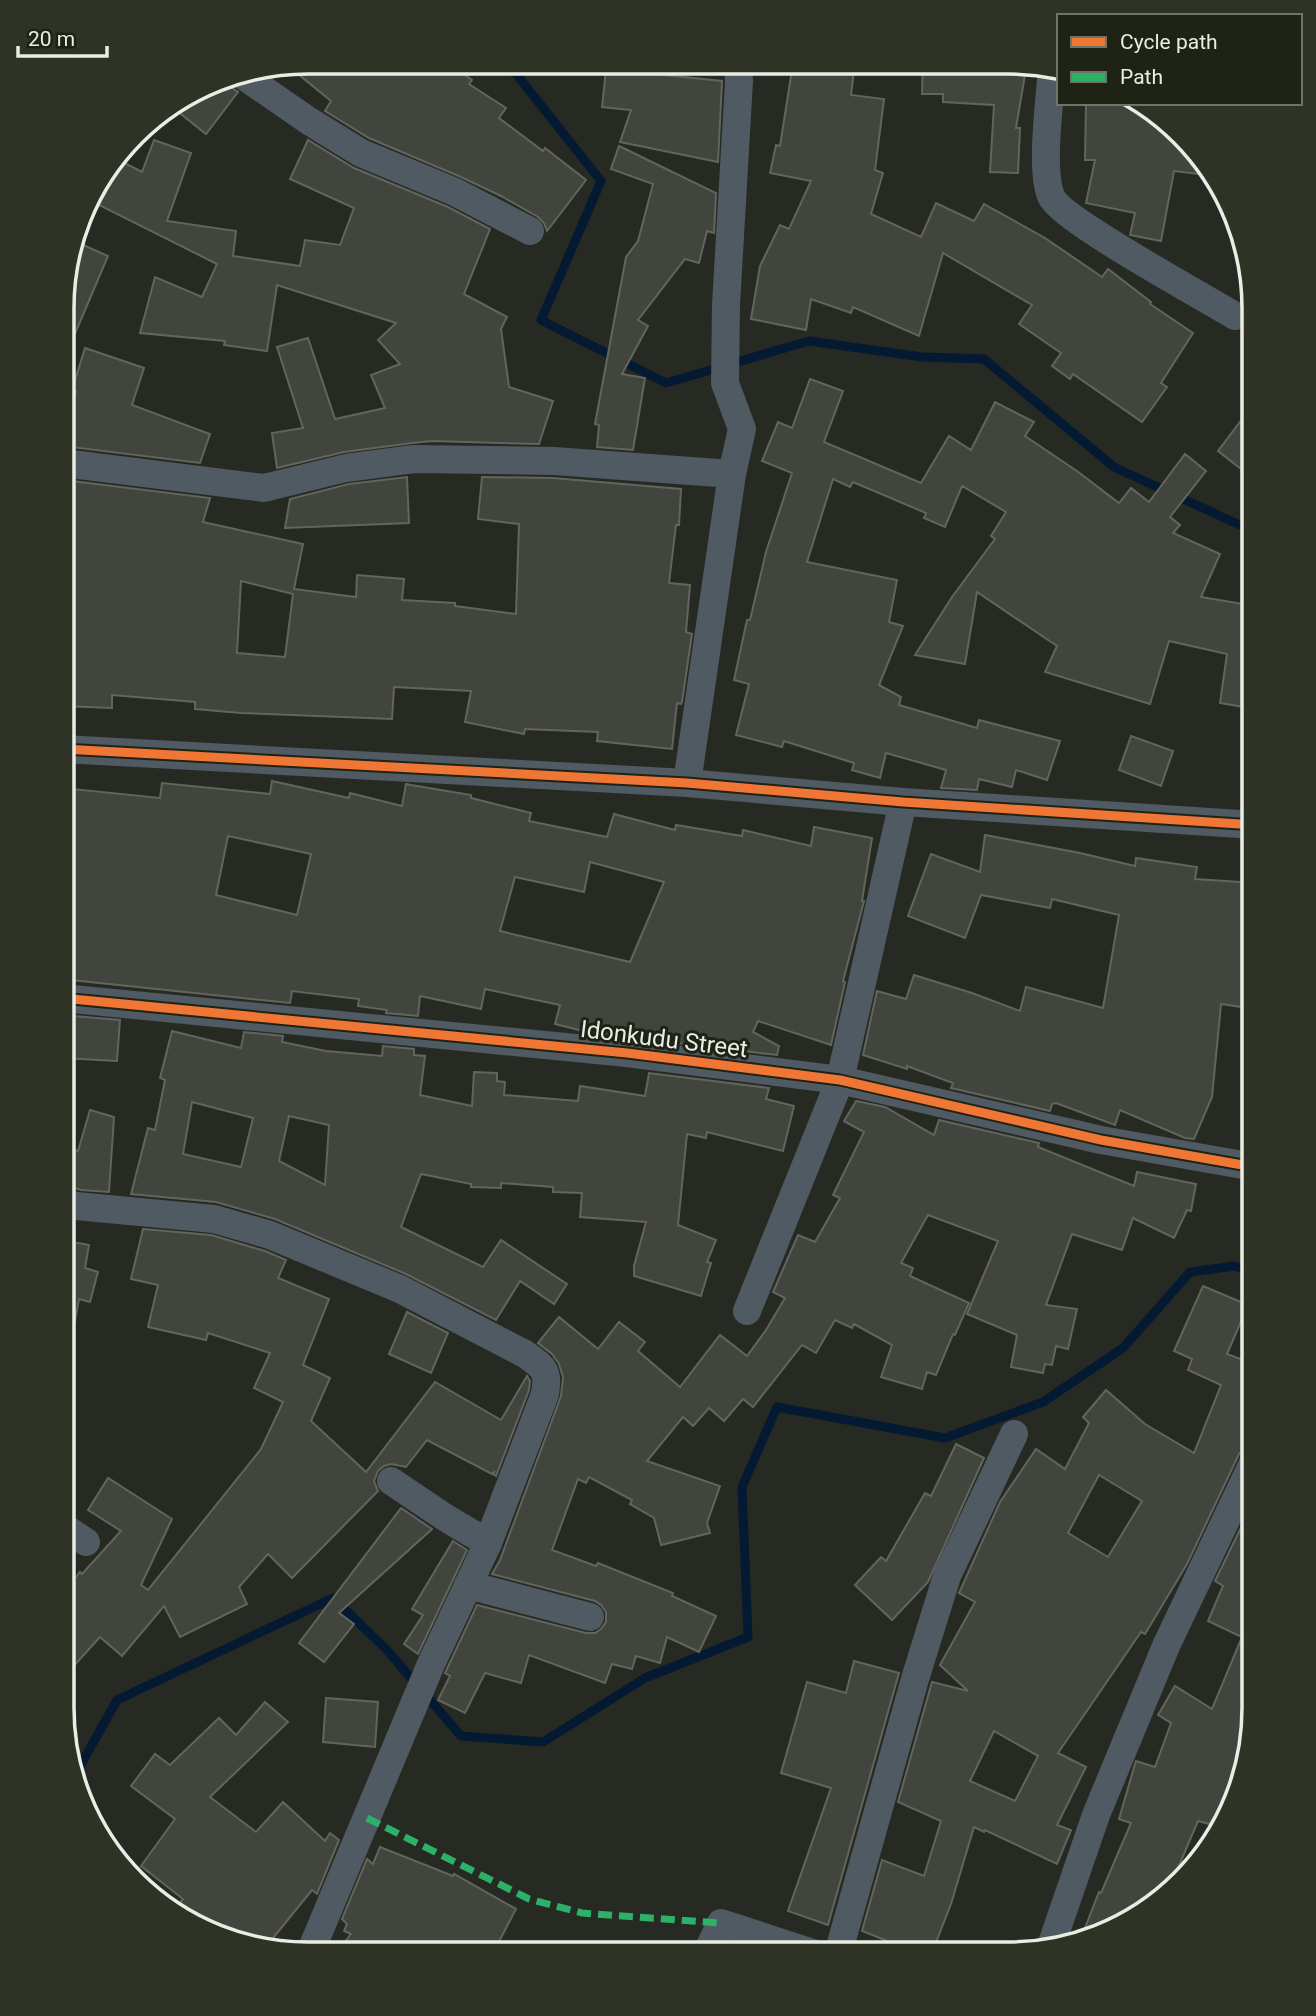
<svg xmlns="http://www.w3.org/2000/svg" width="1316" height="2016" viewBox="0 0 1316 2016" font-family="Roboto,sans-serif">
<rect width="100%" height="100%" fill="#272a22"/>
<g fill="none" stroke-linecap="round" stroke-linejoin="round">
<!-- stream -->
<g stroke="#041932" stroke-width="9">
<path d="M503,62L517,75L601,181L541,320L666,383L809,341L922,357L984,359L1114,467L1255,532"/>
<path d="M75,1775L117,1700L333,1598L386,1649L461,1736L543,1742L645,1678L748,1637L742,1487L777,1407L945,1438L1043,1402L1123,1348L1190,1272L1235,1266L1254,1272"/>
</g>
</g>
<!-- building -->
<g fill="#42443e" stroke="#62655e" stroke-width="2" fill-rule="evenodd">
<path d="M307,61L447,62L472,80L469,84L506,108L499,118L543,151L545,148L586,180L547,231L544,223L538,217L501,196L461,177L369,138L325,111L331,101L287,65Z"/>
<path d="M793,63H855L851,95L884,99L875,170L883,173L871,214L921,237L936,203L974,221L984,204L1045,238L1102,277L1108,269L1151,302L1150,304L1193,333L1161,383L1167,387L1142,422L1073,374L1070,379L1052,366L1061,353L1019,324L1032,305L943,253L919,336L853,307L851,313L811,299L806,330L751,319L760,266L780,225L789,229L811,181L770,173L776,145L780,146Z"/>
<path d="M923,63H1027L1016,128H1020L1018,173L990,172L994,105L943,102V94H922Z"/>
<path d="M606,69L722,81L718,162L620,142L631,110L602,107Z"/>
<path d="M225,78L231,87L238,92L206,134L171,106L214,80Z"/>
<path d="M1086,103H1137L1159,112L1207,175L1174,171L1161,241L1130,235L1135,213L1086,203L1095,160H1085Z"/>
<path d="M154,140L191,153L167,221L236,231L233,256L300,266L305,240L340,245L354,208L290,179L308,140L354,168L448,207L490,229L464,294L507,317L501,329L509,387L553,401L539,444L432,441L412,443L344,452L277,468L272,433L303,428L277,347L308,338L335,419L385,408L371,375L400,364L378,340L396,323L277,285L267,351L224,345L225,341L140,333L155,277L202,297L217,264L87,199L117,159L142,172Z"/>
<path d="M619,146L716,193L714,233L707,231L699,263L685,259L638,320L648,326L622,374L645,378L633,450L597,447L599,425L595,424L626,257L638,241L653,184L611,169Z"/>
<path d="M74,241L108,256L63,362V276Z"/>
<path d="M85,348L144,368L132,405L210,434L200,463L63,446L76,391L72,390Z"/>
<path d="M810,379L843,391L824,442L921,483L949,436L971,450L995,402L1034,422L1025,436L1077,471L1119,503L1131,488L1149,502L1185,454L1206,471L1170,517L1180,525L1173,533L1220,554L1201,597L1255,606V709L1220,703L1227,654L1169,641L1150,704L1045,672L1057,646L977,592L965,664L915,655L952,597L995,539L991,536L1006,512L962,486L945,527L924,518L926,513L853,482L850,487L833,479L807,562L897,580L889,622L903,626L879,685L901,697L899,705L977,728L979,720L1060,741L1047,780L1016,770L1012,787L979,779L977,790L941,788L946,770L886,753L880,778L852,770L854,763L784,741L782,747L736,735L749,684L734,680L747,620H750L766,552L792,473L762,461L778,422L792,428Z"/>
<path d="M1255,402V480L1218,451Z"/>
<path d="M407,477L409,523L285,528L290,499L349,484Z"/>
<path d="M482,477L553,478L681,489L679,525H676L669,583L690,585L686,632L692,634L682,702L681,704L677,703L672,749L597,741L598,732L525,729L524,734L465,722L471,691L394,687L392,719L241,713L195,709V702L112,695V708L63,706V652H68L73,557L63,555V480L210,498L203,522L303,544L294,589L356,597L357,575L404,579L402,600L455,603V606L516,614L519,524L478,519ZM241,581L293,594L285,657L237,653Z"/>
<path d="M1131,736L1173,751L1161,786L1119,770Z"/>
<path d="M272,781L349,798L350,793L402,806L406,784L411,785L471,795V798L531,813L529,821L607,837L614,814L675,830L676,825L742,836L743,830L811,846L814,827L872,838L862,901H864L843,981L845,982L831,1045L758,1021L753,1032L779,1046L777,1055L587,1032L555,1024L560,1005L485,989L481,1009L420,996L418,1016L386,1013L387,1010L358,1006L359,999L292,991L290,1003L62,979L63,788L160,798L162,783L270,794ZM228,836L311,854L297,915L216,895ZM590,862L664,882L630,962L500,931L515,877L584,892Z"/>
<path d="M985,835L1080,853L1135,866L1136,858L1197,867L1195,879L1255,883L1254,1009L1221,1004L1212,1097L1194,1139L1185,1138L1120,1110L1115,1125L1056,1103L1052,1104L1050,1111L951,1088L953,1083L907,1066V1069L863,1055L877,991L906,999L914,975L972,993L1020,1011L1026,987L1103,1008L1119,915L1052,899L1050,908L981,895L965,938L908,916L931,854L980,872Z"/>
<path d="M62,1015L120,1020L117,1061L62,1058Z"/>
<path d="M172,1031L241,1048L244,1032L283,1036L282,1042L326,1051L382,1056L383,1046L414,1049V1055L425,1056L420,1095L472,1106L474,1072L497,1073V1081L505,1082L504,1095L578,1101L580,1086L645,1096L649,1073L769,1088L766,1099L794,1106L783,1151L707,1132L706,1138L687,1134L678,1225L716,1240L707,1262L711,1263L701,1296L634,1276V1266L646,1222L580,1217L582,1193L553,1192V1187L501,1183V1188L471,1187V1184L421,1174L401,1227L483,1267L501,1240L567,1284L554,1304L520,1281L496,1320L406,1274L275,1219L216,1202L131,1194L148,1128L155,1130L165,1080L160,1078ZM192,1102L253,1118L241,1167L183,1154ZM289,1116L329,1125L325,1185L279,1161Z"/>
<path d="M856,1101L885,1107L934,1135L939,1120L1039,1143L1038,1147L1134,1186L1137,1172L1196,1184L1191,1211L1187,1210L1174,1238L1133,1218L1122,1250L1072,1234L1046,1305L1077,1309L1068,1349L1056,1346L1052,1365L1045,1364L1043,1373L1011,1367L1017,1335L967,1314L998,1241L928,1215L901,1263L913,1268L910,1276L969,1303L955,1335L953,1334L936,1375L927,1372L922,1389L881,1377L892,1345L854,1324L852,1328L835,1320L816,1353L802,1345L753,1407L743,1399L724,1421L709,1408L693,1426L683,1417L647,1461L720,1486L707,1523L710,1533L661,1545L654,1518L630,1504L632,1500L589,1477L586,1483L578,1479L552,1550L596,1566L598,1563L673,1593L672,1596L716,1616L699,1652L667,1637L660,1663L636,1656L632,1669L612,1664L605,1683L529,1655L521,1683L485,1673L465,1713L438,1700L450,1676L445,1673L477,1605L586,1633H595L601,1629L606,1622V1612L601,1605L595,1601L492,1574L500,1560L561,1396L563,1377L559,1364L552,1354L538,1343L559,1317L598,1349L619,1322L645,1342L638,1351L680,1387L720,1335L747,1356L766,1330L785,1298L773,1292L798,1235L815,1242L840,1198L833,1195L864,1132L844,1121Z"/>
<path d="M90,1110L114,1117L109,1192L81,1190L62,1184V1150L74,1155L75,1150L78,1151Z"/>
<path d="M143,1229L211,1235L265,1251L286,1260L278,1278L329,1299L303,1365L330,1378L311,1421L366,1472L435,1382L501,1420L527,1376L530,1381L529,1390L496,1476L493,1474L495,1471L492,1474L427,1440L406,1467L391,1464L384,1466L378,1471L374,1481L378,1491L292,1578L268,1554L239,1587L247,1604L180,1637L164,1606L122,1656L100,1637L61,1680V1596L80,1572L82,1574L121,1531L88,1510L108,1478L172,1519L141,1585L148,1590L261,1449L283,1402L254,1388L270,1353L208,1333L206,1340L148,1327L158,1285L131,1279Z"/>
<path d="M62,1240L89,1245L85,1268L98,1272L90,1302L79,1299L74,1326L62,1324Z"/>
<path d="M1203,1286L1248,1305L1227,1354L1254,1364V1434L1250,1445L1239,1454L1187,1564L1145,1634L1141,1632L1058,1753L1086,1767L1057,1825L1071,1830L1057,1864L985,1830L984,1832L974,1827L951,1904L931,1955L920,1954L862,1931L882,1860L924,1876L941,1821L898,1802L932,1682L968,1691L940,1665L975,1602L959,1593L1000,1502L1036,1449L1065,1469L1089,1423L1083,1417L1106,1390L1145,1424L1194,1453L1221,1385L1188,1370L1192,1359L1174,1351ZM1099,1475L1142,1501L1108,1557L1068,1533ZM994,1731L1038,1756L1015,1801L970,1781Z"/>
<path d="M407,1312L448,1333L431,1373L389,1354Z"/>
<path d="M956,1444L984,1458L928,1582L892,1620L855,1585L881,1557L886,1561L925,1493L931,1496Z"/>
<path d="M401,1508L432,1529L339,1613L354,1624L324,1662L299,1643Z"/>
<path d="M1250,1509L1254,1511V1725L1220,1827L1198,1821L1166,1896L1159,1904L1103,1936L1080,1941L1099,1892L1101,1893L1131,1823L1119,1819L1135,1764L1136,1761L1155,1767L1171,1723L1158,1715L1175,1686L1212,1709L1242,1637L1208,1621L1223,1586L1215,1581Z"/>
<path d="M453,1541L467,1550L418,1654L404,1644L423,1615L412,1609Z"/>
<path d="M854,1661L899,1673L828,1925L788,1911L831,1788L781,1773L807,1682L846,1693Z"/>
<path d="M326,1698L378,1702L375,1747L323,1742Z"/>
<path d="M265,1702L288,1722L210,1797L256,1832L283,1802L325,1841L330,1833L339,1840L317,1894L312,1890L265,1948L173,1910L183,1899L141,1866L175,1819L131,1786L155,1754L170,1765L219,1718L236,1735Z"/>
<path d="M380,1847L453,1876L454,1874L516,1909L493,1953H336L351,1934L344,1931L347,1924L342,1919L367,1859L373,1864Z"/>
</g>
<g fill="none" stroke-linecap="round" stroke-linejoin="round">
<!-- street -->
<g stroke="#505a62" stroke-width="28">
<path d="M1052,68C1050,99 1040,170 1051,196C1060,219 1206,298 1235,316"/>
<path d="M241,74L309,121L361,153L455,192L530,231"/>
<path d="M63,463L264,488L346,468L414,459L554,461L732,474"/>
<path d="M63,749L687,783L903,802L1255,825"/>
<path d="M687,783L732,474L742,429L725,383L726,305L739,81L738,63"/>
<path d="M62,998L627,1053L840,1080L1101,1140L1254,1167"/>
<path d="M62,1202L76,1206L214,1219L270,1235L400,1289L525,1354C544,1368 549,1370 545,1394L488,1543L431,1664L310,1953"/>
<path d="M747,1311L840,1080L903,802"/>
<path d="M391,1481L446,1518L488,1543"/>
<path d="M62,1526L86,1542"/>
<path d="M468,1585L590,1617"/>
<path d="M1051,1946L1096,1815L1166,1646L1254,1461"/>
<path d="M706,1954L721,1923L816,1954"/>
<path d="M838,1954L915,1679L947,1576L1014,1434"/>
</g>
<!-- quiet -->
<path stroke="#2db169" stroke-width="7" stroke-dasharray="14 7" stroke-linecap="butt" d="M367,1818L529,1899L582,1913L721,1923"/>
<!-- cycleway casing -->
<g stroke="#1e2315" stroke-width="13">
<g id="cycleway">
<path d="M63,749L687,783L903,802L1255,825"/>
<path d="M62,998L627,1053L840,1080L1101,1140L1254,1167"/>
</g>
</g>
<!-- cycleway -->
<use href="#cycleway" stroke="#f07635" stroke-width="9"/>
</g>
<g text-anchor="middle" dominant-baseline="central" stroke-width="6" stroke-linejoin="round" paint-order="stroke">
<!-- street labels -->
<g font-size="24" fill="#eaede4" stroke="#1e2315">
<text transform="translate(664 1039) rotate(7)">Idonkudu Street</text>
</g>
</g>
<!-- crop -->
<path d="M0 0H1316V2016H0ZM308 74H1008A234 234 0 0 1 1242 308V1708A234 234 0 0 1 1008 1942H308A234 234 0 0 1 74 1708V308A234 234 0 0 1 308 74Z" fill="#2e3326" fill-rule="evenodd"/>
<path fill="none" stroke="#eaede4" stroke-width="3.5" d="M308 74H1008A234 234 0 0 1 1242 308V1708A234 234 0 0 1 1008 1942H308A234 234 0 0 1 74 1708V308A234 234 0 0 1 308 74Z"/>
<!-- legend -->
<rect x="1057" y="14" width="245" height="91" fill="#1e2315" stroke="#707468" stroke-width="2"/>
<rect x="1071" y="37" width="35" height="10" fill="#f07635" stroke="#707468" stroke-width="2"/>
<text x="1120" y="49" font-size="21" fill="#eaede4">Cycle path</text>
<rect x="1071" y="72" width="35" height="10" fill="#2db169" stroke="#707468" stroke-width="2"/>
<text x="1120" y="84" font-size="21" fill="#eaede4">Path</text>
<!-- scale -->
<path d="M18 46v10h89v-10" fill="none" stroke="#eaede4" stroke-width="3.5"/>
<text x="28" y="46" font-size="21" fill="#eaede4" stroke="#1e2315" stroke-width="5" paint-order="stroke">20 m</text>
</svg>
